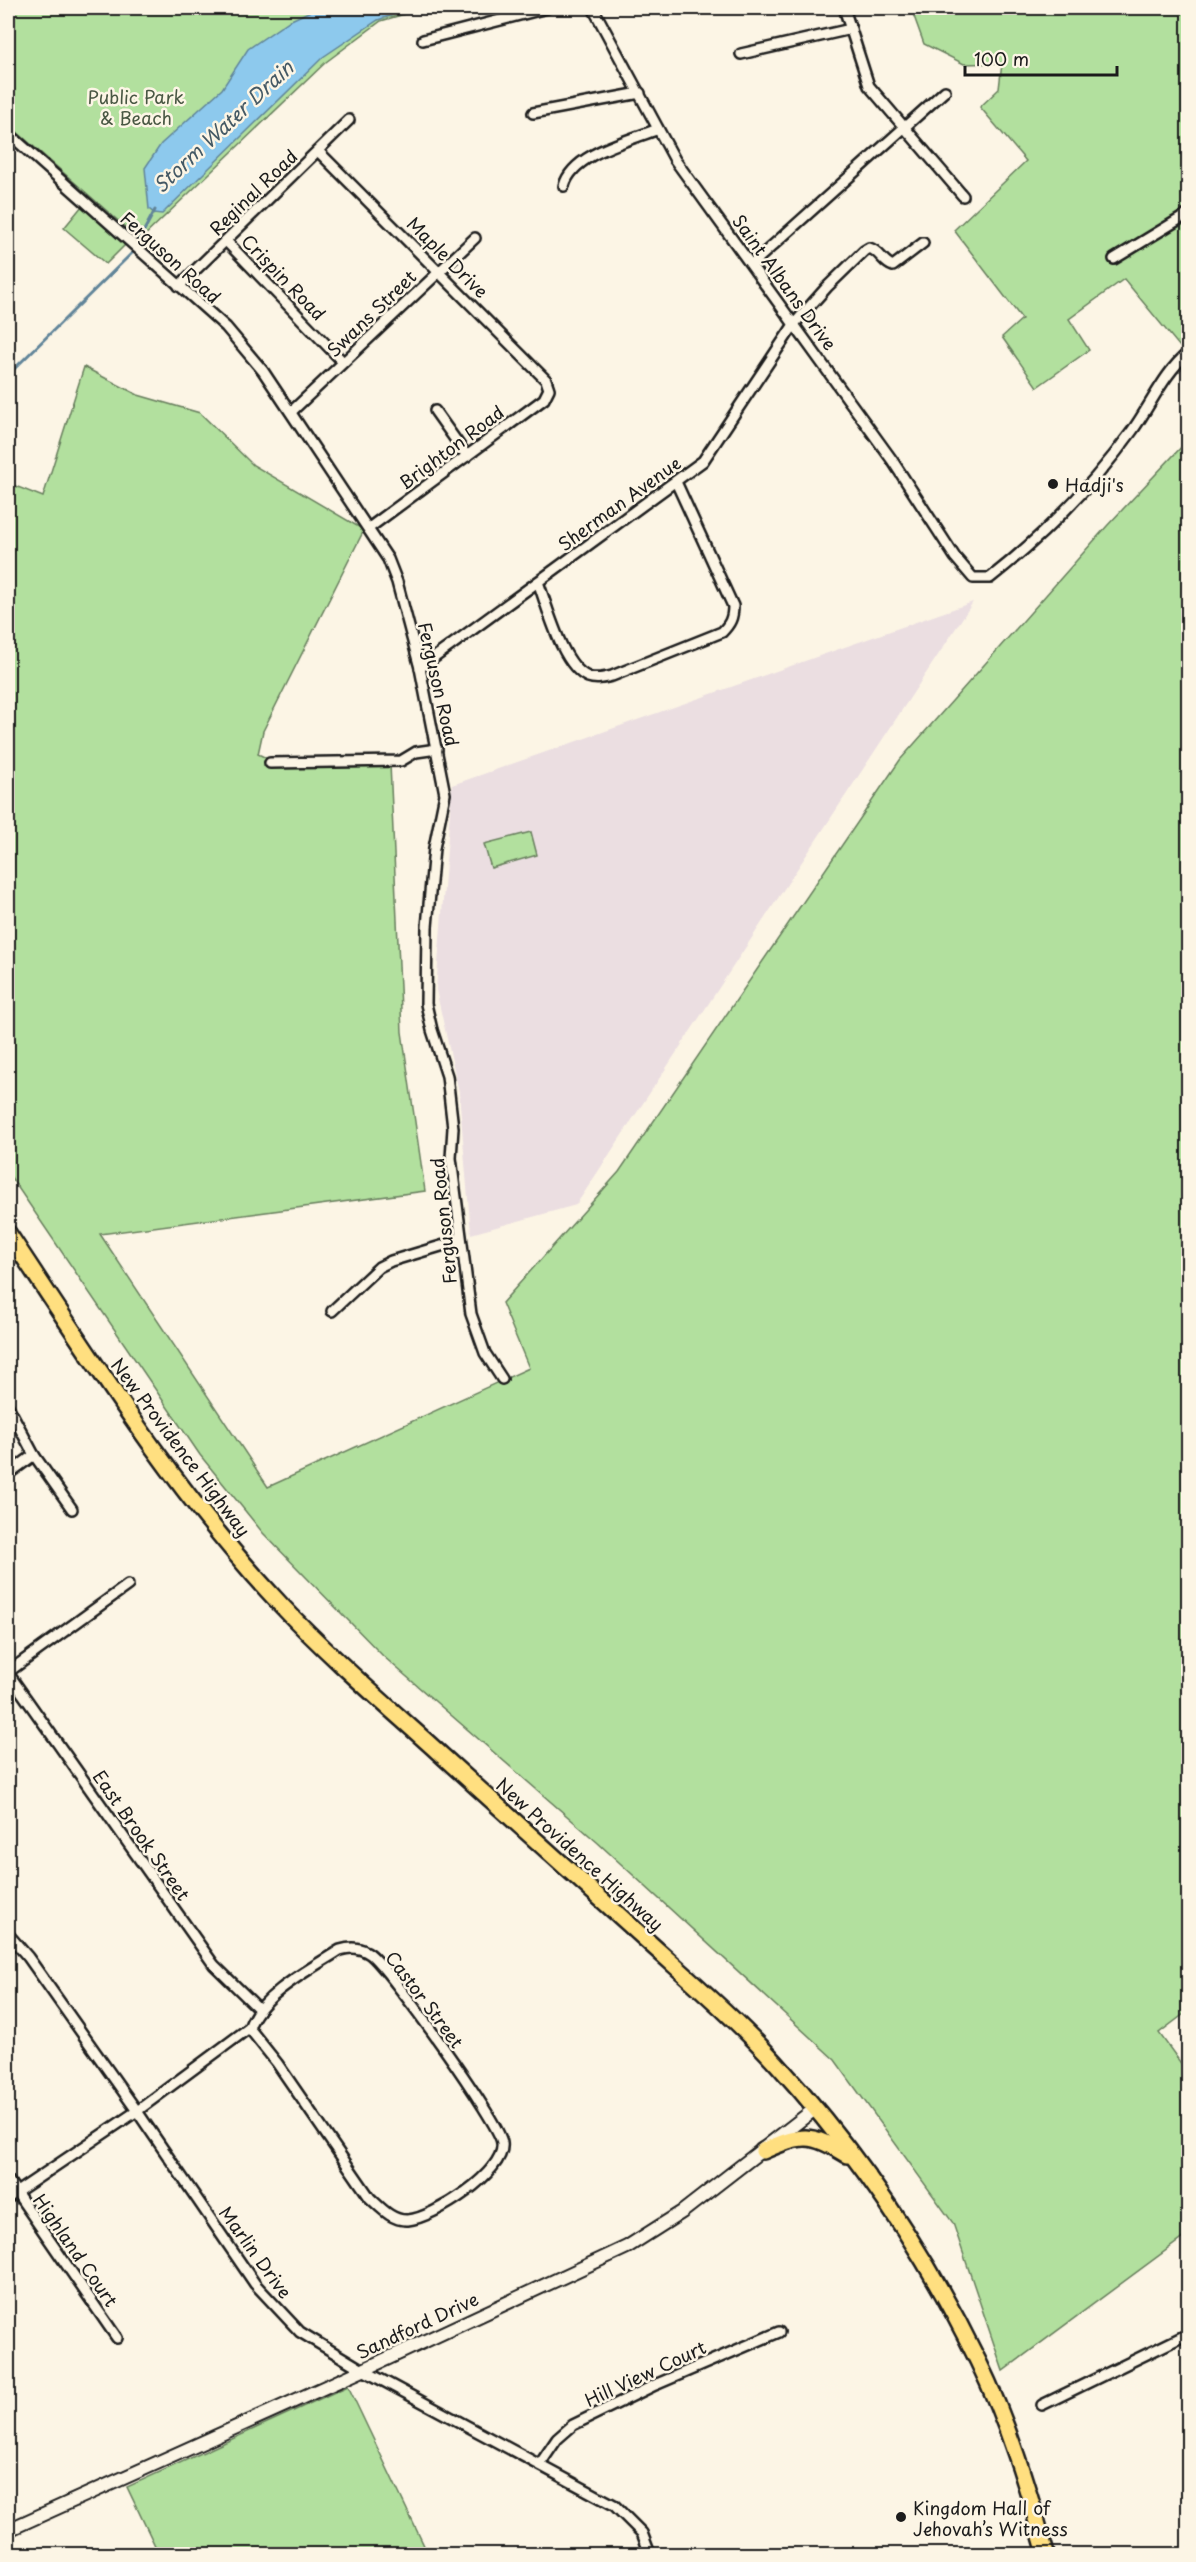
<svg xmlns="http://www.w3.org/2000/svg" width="1196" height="2562" viewBox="0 0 1196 2562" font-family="'Playpen Sans',sans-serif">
<rect width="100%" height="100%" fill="#fcf5e5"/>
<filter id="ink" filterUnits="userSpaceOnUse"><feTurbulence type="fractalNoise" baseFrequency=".0167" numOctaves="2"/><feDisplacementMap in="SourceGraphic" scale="12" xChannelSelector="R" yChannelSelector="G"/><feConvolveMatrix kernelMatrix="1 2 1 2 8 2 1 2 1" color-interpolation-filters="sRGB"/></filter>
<g filter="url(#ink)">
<!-- built -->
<path fill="#ebdee1" d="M973,602L576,1205L471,1234L459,1092L436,990L452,785Z"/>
<!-- green -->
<g fill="#b2e09e" stroke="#677e5d" stroke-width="1.5">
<path d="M8,8H425L381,21L326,62L140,240L8,124Z"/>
<path d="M911,8H1188V276L1187,278L1188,339L1180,347L1124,279L1069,319L1089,350L1037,387L1002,337L1022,319L954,230L1026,161L980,107L999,89L1002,63L964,64L924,44Z"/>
<path d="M82,206L126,244L106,264L64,228Z"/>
<path d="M84,367L138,395L200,413L253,465L364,530L263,731L258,754L275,762L390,764L402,1032L425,1191L100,1234L268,1487L529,1368L502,1303L619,1172L900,760L1107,526L1188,440V2011L1159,2033L1188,2073V2234L1003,2371L953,2223L835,2060L597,1842L383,1656L263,1533L200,1455L8,1173V483L43,497Z"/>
<path d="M531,832L537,855L491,868L484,844Z"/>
<path d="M348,2386L428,2554H159L127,2487Z"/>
</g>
<!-- water -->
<path fill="#8dc9ed" stroke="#608499" stroke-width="1.5" d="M317,8H414L378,20L323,57L162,214L154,213L149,209L145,168L161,144L222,89L248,49L289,21Z"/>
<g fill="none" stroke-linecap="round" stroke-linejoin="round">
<!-- stream -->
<path stroke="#608499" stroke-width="3" d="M8,375L132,253L155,210"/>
<!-- minor casing -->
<g stroke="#1c1c1c" stroke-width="14">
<g id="minor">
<path d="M593,8L675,160L892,460L955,557L973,578H990C1043,536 1093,485 1132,431C1151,405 1164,373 1188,353"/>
<path d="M844,8L869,86L963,196"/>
<path d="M423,40L547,8"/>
<path d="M741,54L851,29"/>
<path d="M533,113L640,93"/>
<path d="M8,133L226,327L263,371L388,559L397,582L420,668L445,794L434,848L427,927L426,1004L432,1030L447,1076L453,1128L451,1158L471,1314L485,1353L502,1379"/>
<path d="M319,152L546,380L549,389L544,399L369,528"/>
<path d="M564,186C573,153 629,141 658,129"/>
<path d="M226,241L343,362"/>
<path d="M1114,259L1188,214"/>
<path d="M752,264L945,91"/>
<path d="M179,286L349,120"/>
<path d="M435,411L467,456"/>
<path d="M291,412L475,238"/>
<path d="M538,582C548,608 562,666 588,677C596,680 604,678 612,676L722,632C730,624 733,618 733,606L676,482"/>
<path d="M420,668L703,461L795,323L827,287L864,251L869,248C879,250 883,263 893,266L923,243"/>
<path d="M270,763L401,761L416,752L437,749"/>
<path d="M332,1311L379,1267L391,1261L461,1240"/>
<path d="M8,1406L34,1455L72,1509"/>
<path d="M8,1474L34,1455"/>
<path d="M8,1672L128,1585"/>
<path d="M8,1673L214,1965L259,2009"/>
<path d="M8,1934L28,1957L137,2111L255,2284L300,2332L363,2370L614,2505L642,2533L650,2554"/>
<path d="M8,2180L117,2338"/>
<path d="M8,2198L137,2111L249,2028C260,1995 312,1968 340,1950C351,1947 360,1947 370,1954C389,1968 500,2123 502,2143C506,2172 433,2218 408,2220C392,2221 381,2208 370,2198L277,2063L249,2028"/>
<path d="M1042,2405L1188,2334"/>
<path d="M540,2464L557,2439L573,2425L655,2385L779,2332"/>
</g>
</g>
<!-- tertiary casing -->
<g stroke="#1c1c1c" stroke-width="16">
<path id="tertiary" d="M8,2530L363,2370L627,2247L682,2212L816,2108"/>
</g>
<!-- trunk casing -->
<g stroke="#1c1c1c" stroke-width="20">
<g id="trunk">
<path d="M8,1233C93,1361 175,1492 281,1605C330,1657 384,1703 437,1751C509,1816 581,1881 653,1946C695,1984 739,2022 777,2064C857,2152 926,2254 978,2361C1008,2422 1028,2489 1046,2554"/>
<path d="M763,2151C803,2134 809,2132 847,2155"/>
</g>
</g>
<!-- minor -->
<use href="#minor" stroke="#fcf5e5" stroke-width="9"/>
<!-- tertiary -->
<use href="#tertiary" stroke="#fcf5e5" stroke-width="12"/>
<!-- trunk -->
<use href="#trunk" stroke="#ffdf80" stroke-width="15"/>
</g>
</g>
<!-- markers -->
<g fill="#1c1c1c" stroke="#fcf5e5" stroke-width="2">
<circle cx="1053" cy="484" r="6"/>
<circle cx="901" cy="2517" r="6"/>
</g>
<g text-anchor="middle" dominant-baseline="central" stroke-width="5" stroke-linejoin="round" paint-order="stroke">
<!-- park labels -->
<g font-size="18" fill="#495743" stroke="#fcf5e5">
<text x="136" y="96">Public Park<tspan x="136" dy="21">&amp; Beach</tspan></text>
</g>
<!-- street labels -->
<g font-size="18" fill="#1c1c1c" stroke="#fcf5e5">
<text transform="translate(253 192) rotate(-44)">Reginal Road</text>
<text transform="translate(171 257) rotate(42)">Ferguson Road</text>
<text transform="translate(448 257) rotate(45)">Maple Drive</text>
<text transform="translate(284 277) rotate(46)">Crispin Road</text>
<text transform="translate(785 282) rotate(54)">Saint Albans Drive</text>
<text transform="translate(371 313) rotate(-44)">Swans Street</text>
<text transform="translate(451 447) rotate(-37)">Brighton Road</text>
<text transform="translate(619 503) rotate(-36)">Sherman Avenue</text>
<text transform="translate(439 684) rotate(77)">Ferguson Road</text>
<text transform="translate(443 1221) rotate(-96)">Ferguson Road</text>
<text transform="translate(181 1447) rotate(53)">New Providence Highway</text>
<text transform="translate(142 1835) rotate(55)">East Brook Street</text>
<text transform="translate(580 1854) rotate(42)">New Providence Highway</text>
<text transform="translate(425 1999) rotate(53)">Castor Street</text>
<text transform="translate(76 2250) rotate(55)">Highland Court</text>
<text transform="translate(256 2252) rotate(54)">Marlin Drive</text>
<text transform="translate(417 2325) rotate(-25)">Sandford Drive</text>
<text transform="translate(645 2373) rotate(-25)">Hill View Court</text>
</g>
<!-- poi labels -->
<g font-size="18" fill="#1c1c1c" stroke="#fcf5e5" text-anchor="start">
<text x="1065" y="484">Hadji's</text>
<text x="913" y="2507">Kingdom Hall of<tspan x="913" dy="21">Jehovah’s Witness</tspan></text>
</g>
<!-- water labels -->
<g font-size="20" font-style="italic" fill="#445965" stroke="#fcf5e5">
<text transform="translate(223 126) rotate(-43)">Storm Water Drain</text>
</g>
</g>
<!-- margin -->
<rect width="1196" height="2562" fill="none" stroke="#fcf5e5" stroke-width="30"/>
<rect x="15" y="15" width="1166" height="2532" fill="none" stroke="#1c1c1c" stroke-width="2" filter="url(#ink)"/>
<!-- scale -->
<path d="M965 66v9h152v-9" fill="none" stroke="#1c1c1c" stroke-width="3"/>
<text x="974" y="66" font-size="18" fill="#1c1c1c" stroke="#fcf5e5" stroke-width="4.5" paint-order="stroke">100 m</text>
</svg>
